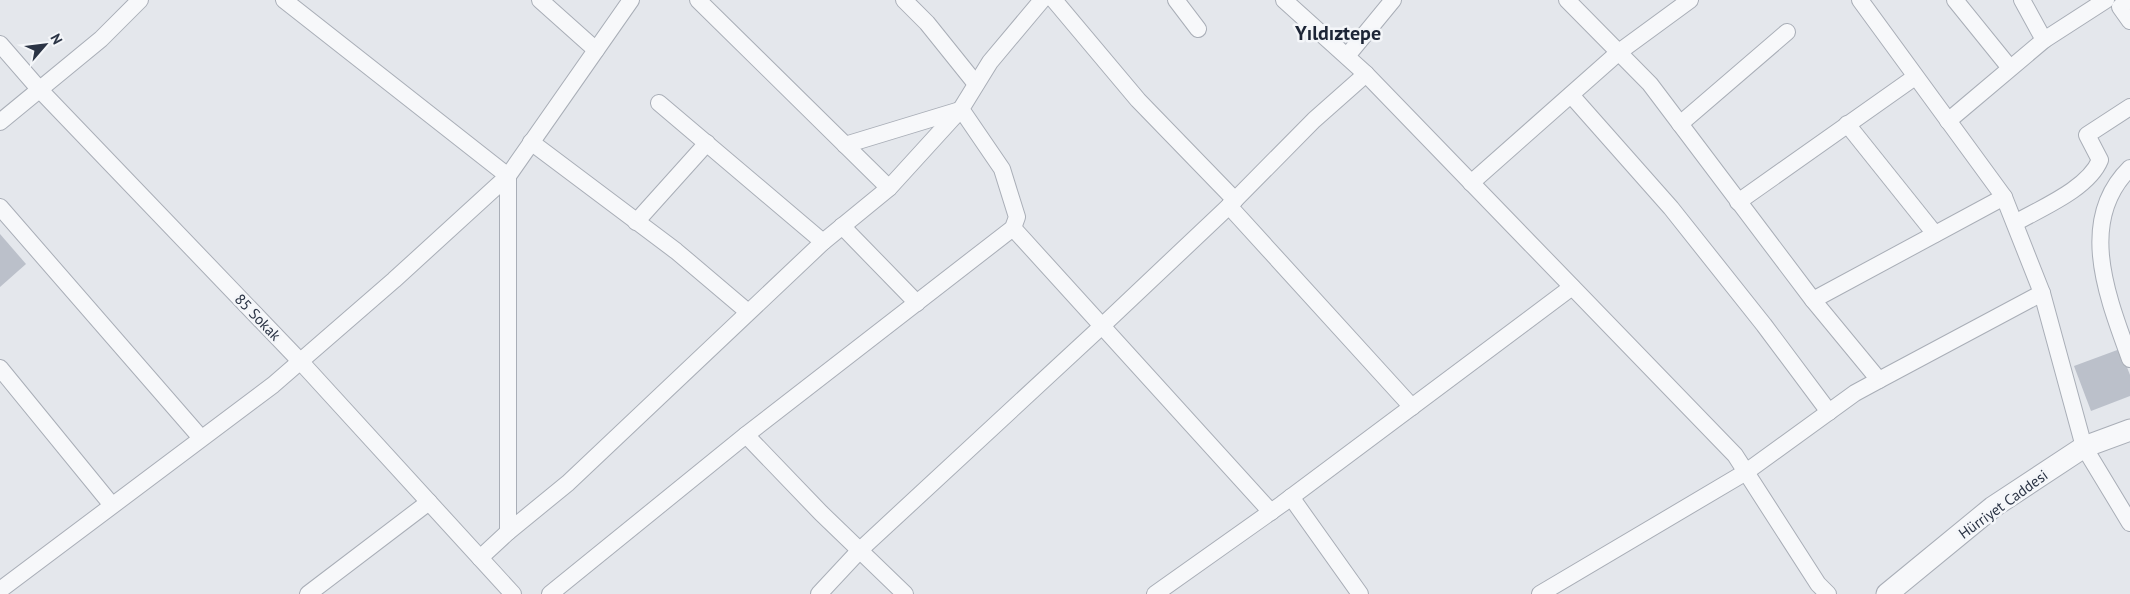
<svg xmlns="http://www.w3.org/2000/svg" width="2130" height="594" viewBox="0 0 2130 594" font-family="'PT Sans',sans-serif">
<rect width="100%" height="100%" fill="#e4e7ec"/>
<!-- building -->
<g fill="#bbc0ca">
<path d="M0,234L26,264L0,287Z"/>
<path d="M2120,349L2130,375V396L2091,411L2074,366Z"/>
</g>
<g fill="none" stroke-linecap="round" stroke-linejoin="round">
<!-- minor casing -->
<g stroke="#a9aeb7" stroke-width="18">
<g id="minor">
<path d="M284,0L508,176V532L480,558"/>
<path d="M540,0L596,50"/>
<path d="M698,0L889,188"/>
<path d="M904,0L927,23L976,84"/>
<path d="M1054,0L1138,100L1235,200"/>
<path d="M1176,0L1198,29"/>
<path d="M1284,0L1366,74L1735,455L1818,584L1828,594"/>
<path d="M1860,0L2004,197L2042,293L2084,447L2130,523"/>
<path d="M1955,0L2010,68"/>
<path d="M2022,0L2044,40"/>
<path d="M2129,0L2120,7L2130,21"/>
<path d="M0,44L40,90L300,361L513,594"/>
<path d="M1347,56L1393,0"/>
<path d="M1571,95L1671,208L1764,325L1829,412"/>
<path d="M659,103L823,242"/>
<path d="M1948,121L2044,40L2106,0"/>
<path d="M0,122L101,39L140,0"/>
<path d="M1680,124L1787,32"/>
<path d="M1847,124L1935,234"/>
<path d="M531,142L676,251L748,312"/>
<path d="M845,145L960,110"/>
<path d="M2130,168C2076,221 2108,298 2130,359"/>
<path d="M1471,183L1619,52L1690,0"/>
<path d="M1738,202L1915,77"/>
<path d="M1229,206L1412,407"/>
<path d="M0,207L201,438"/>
<path d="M636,222L707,143"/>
<path d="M2015,223C2041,208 2088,189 2100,160L2087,135L2130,107"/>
<path d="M842,226L917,303"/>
<path d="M1013,228L1271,512"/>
<path d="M1813,300L2004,197"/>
<path d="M0,368L111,504"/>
<path d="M1879,380L2042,293"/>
<path d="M746,435L821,513L905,594"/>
<path d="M1291,497L1360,594"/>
<path d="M508,532L568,483L823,242L889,188L961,109"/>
<path d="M0,590L273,385L394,280L508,176L631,0"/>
<path d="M308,594L429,502"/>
<path d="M550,594L746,435L1013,228L1017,217L1002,169L961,109L990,62L1042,0"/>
<path d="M819,594L860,550L1102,326L1229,206L1314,120L1366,74"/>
<path d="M1155,594L1282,504L1572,287"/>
<path d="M1540,594L1746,472L1855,393L1879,380L1813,300L1650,84L1567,0"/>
</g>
</g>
<!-- tertiary casing -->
<g stroke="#a9aeb7" stroke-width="23">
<path id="tertiary" d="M1887,594L1993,507L2084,447L2130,430"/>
</g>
<!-- minor -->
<use href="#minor" stroke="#f7f8fa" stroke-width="16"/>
<!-- tertiary -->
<use href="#tertiary" stroke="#f7f8fa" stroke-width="21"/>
</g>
<g text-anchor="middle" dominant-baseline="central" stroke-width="5" stroke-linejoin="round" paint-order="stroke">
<!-- street labels -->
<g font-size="15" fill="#2b3445" stroke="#f4f6f9">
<text transform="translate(258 317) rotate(46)">85 Sokak</text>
<text transform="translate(2003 504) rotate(-36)">Hürriyet Caddesi</text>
</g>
<!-- district labels -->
<g font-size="20" font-weight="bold" fill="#1d2536" stroke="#f4f6f9">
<text x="1338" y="33">Yıldıztepe</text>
</g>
</g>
<!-- north arrow -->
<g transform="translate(45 45) rotate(62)" stroke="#f4f6f9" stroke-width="4" paint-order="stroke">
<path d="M0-4L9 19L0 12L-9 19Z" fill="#2b3445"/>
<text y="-8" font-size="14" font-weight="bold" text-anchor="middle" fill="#2b3445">N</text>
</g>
</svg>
